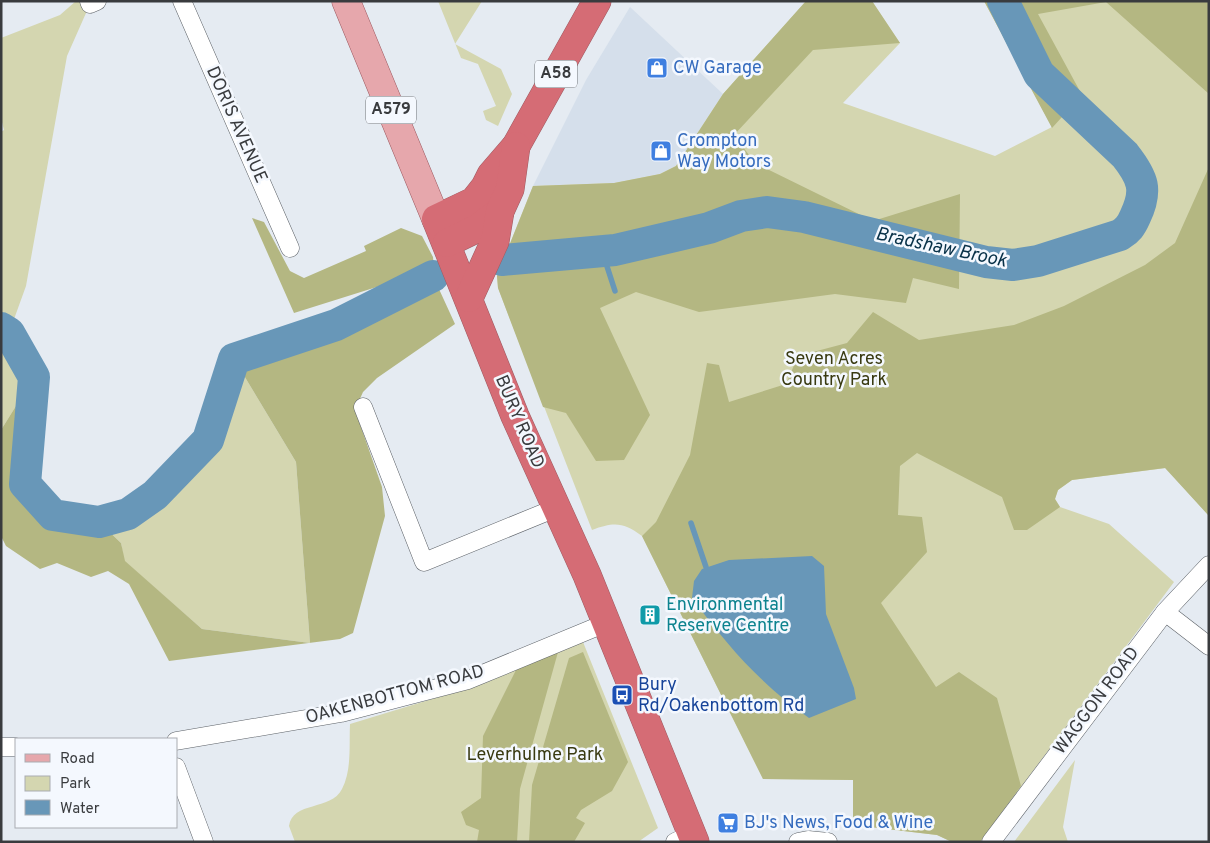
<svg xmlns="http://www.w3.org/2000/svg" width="1210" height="843" viewBox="0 0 1210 843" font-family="Overpass,sans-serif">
<rect width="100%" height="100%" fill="#e5ebf2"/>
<!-- built -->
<path fill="#d5dfeb" d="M630,7L723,94L676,166L660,174L614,183L533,186L586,80Z"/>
<!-- green -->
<g fill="#d4d6b0">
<path d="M76,1H89L90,4L67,56L26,286L9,333L34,377L1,430V132L4,130L1,118V38L60,15Z"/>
<path d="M438,1H482L455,44L501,69L512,94L498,126L486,120L483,111L496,106L478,64L461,58Z"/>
<path d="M806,1H872L900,43L843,103L995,156L1052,127L984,1H1209V516L1166,468L1072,480L1058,490L1055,499L1060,507L1109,524L1174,582L980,842H952L937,835L853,825V780L763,779L642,536C623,522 614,522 592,530L498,288L497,276L533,186L614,183L660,174L676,166L723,94Z"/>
<path d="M234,359L296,462L310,643L202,629L124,561L121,543L99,522L128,514L155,495L208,440Z"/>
<path d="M583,642L658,828L638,842H295L289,826C292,801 331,811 342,789C352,770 349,744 350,724L478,685Z"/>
<path d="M1075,760L1063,827L1068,842H1014Z"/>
</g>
<!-- forest -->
<g fill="#b4b782">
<path d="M806,1H872L900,43L813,50L734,135L755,163L873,221L960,194L959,289L913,278L906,303L835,294L699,312L636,292L600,308L650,415L624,460L596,461L566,413L543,407L498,288L497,276L533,186L614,183L660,174L676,166L723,94Z"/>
<path d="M984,1H1209V94L1106,2L1038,14L1082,95L1052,128Z"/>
<path d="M1209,167V516L1165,468L1072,480L1058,490L1055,499L1060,507L1027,530H1014L1002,497L917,453L900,466L898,515L922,517L927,552L881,603L936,687L959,672L997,698L1021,786L980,842H952L937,835L853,825V780L763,779L642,536L656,522L690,455L707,363L719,365L729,402L786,384L798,356L847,343L873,312L919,340L1014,325L1064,306L1145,265L1175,243Z"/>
<path d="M252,218L264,222L290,271L304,278L366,251L364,246L401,228L422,236L433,257L434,269L294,313Z"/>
<path d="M433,276L455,324L377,378L363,392L355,410L382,487L385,516L353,633L340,639L169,661L129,584L108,571L91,577L57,563L40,569L6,546L1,536V430L34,377L25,484L53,515L99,522L121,543L125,561L202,629L310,643L296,462L234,359L336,325Z"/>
<path d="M558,652L520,789L517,842H477L479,830L466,825L461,812L481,798L483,736L517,668Z"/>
<path d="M583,652L628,762L612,791L581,810L576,818L585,823L574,842H529L532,785L569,658Z"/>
</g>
<!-- water -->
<path fill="#6897b8" d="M812,556L824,566L826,614L854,688L856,699L809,718C760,684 727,645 692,598L694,581L702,569L729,560Z"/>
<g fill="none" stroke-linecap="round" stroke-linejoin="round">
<!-- stream -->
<g stroke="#6897b8" stroke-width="5.5">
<path d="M602,251L615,291"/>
<path d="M691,523L706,567"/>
</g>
<!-- river -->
<g stroke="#6897b8" stroke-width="32">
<path d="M502,260L615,250L709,228L741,216L767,212L804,217L986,262L1013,265L1038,261L1120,235C1128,230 1131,226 1135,217C1148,190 1143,178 1125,155L1039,74L1003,1"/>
<path d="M1,328L9,333L34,377L25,484L53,515L99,522L128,514L155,495L208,440L234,359L336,325L433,276"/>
</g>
<!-- street casing -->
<g stroke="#5c6167" stroke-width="19">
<g id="street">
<path d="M89,1L90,4L97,1"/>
<path d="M182,1L290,248"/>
<path d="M363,407L424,562L556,508"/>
<path d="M1165,612L1209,646"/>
<path d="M176,741L341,713L468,680L606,623"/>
<path d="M1,747H16"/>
<path d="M176,767L204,842"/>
<path d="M675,842L692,834"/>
<path d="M798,842L808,840L828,842"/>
<path d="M991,842L1165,612L1209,565"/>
</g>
</g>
<!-- primary casing -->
<g stroke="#9e5b62" stroke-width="29">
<path id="primary" d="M346,1L436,219"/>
</g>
<!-- highway casing -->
<g stroke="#9e5b62" stroke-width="29">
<g id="highway">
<path d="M597,1L516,146L491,175L485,187L474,201L436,219L515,416L587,575L695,842"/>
<path d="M447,243L478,228L500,211"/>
<path d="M469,298L495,241L500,211L510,189L516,146"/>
</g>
</g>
<!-- street -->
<use href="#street" stroke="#fff" stroke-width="18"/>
<!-- primary -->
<use href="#primary" stroke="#e6a7ac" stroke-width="28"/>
<!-- highway -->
<use href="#highway" stroke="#d56c75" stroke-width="28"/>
</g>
<!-- icons -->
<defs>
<g id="shop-square" transform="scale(1.125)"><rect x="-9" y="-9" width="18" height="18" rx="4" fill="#3f7fe0" stroke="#f4f8fe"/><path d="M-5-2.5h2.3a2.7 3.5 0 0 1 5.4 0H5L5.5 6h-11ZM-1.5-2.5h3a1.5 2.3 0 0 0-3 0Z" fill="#fff"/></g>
<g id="building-square" transform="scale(1.125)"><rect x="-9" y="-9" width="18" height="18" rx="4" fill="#0f9aa8" stroke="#f4f8fe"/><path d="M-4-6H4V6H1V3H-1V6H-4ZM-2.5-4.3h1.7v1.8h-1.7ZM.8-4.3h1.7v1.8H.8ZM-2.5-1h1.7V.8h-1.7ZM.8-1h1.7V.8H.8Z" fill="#fff"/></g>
<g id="bus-square" transform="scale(1.125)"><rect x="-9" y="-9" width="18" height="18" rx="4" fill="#1a4fb4" stroke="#f4f8fe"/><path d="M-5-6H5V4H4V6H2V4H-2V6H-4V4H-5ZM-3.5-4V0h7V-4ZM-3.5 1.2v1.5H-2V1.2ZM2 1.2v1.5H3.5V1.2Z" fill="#fff"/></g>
<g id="supermarket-square" transform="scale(1.125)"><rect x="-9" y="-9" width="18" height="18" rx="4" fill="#3f7fe0" stroke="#f4f8fe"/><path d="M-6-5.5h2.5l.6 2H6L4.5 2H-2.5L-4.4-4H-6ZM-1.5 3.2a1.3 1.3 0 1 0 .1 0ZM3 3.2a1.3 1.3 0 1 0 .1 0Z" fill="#fff"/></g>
</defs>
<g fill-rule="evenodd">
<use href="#shop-square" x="657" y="68"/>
<use href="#shop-square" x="661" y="151"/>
<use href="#building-square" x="650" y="615"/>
<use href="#bus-square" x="622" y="695"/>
<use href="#supermarket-square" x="728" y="823"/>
</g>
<g text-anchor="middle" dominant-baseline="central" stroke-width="5" stroke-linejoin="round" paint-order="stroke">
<!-- shield labels -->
<g fill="#f4f8fe" stroke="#717478" stroke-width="1">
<rect x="535" y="60.5" width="42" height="27" rx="4"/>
<rect x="366" y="96.5" width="50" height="27" rx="4"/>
</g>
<g font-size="16" font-weight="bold" fill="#393b3e">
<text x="556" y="74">A58</text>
<text x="391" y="110">A579</text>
</g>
<!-- shop labels -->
<g font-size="18" fill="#366cbe" stroke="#f4f8fe" text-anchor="start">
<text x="673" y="68">CW Garage</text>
<text x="677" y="141">Crompton<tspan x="677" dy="21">Way Motors</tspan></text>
<text x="744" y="823">BJ's News, Food &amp; Wine</text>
</g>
<!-- street labels -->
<g font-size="18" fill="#393b3e" stroke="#f4f8fe">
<text transform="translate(236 125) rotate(66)">DORIS AVENUE</text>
<text transform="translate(519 422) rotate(67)">BURY ROAD</text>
<text transform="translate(395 695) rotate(-15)">OAKENBOTTOM ROAD</text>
<text transform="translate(1097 701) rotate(-53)">WAGGON ROAD</text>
</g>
<!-- park labels -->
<g font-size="18" fill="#393a11" stroke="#f4f8fe">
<text x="834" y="359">Seven Acres<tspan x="834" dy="21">Country Park</tspan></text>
<text x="535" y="755">Leverhulme Park</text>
</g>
<!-- culture labels -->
<g font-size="18" fill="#0d838f" stroke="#f4f8fe" text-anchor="start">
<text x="666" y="605">Environmental<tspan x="666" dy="21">Reserve Centre</tspan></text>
</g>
<!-- transit labels -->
<g font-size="18" fill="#164399" stroke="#f4f8fe" text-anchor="start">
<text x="638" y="685">Bury<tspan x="638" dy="21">Rd/Oakenbottom Rd</tspan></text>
</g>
<!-- water labels -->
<g font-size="19" font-style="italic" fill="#083148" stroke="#f4f8fe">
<text transform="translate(941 248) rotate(12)">Bradshaw Brook</text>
</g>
</g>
<!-- border -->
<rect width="1210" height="843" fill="none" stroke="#393b3e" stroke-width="5"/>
<!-- legend -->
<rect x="15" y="738" width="162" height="90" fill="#f4f8fe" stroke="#a9acb1"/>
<rect x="25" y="754" width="25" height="8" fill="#e6a7ac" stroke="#a9acb1"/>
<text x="60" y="763" font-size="15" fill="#393b3e">Road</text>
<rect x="25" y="776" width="25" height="15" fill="#d4d6b0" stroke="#a9acb1"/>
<text x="60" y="788" font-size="15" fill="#393b3e">Park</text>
<rect x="25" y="800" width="25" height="15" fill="#6897b8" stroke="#a9acb1"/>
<text x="60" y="813" font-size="15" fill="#393b3e">Water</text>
</svg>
